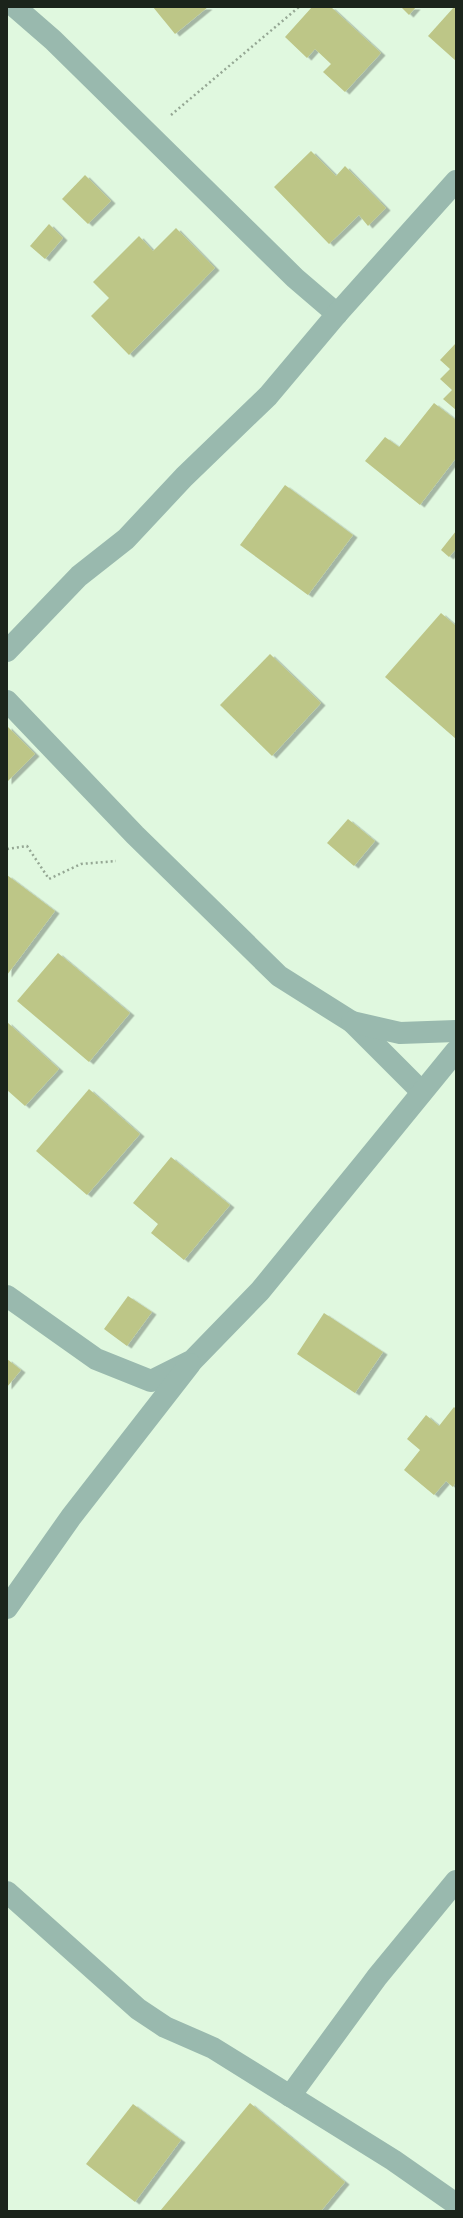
<svg xmlns="http://www.w3.org/2000/svg" width="463" height="2218" viewBox="0 0 463 2218" font-family="'DejaVu Sans',sans-serif">
<defs>
<filter id="shadow"><feDropShadow dx="4.5" dy="2.5" stdDeviation="0" flood-color="#0004"/></filter>
</defs>
<rect width="100%" height="100%" fill="#e0f8df"/>
<!-- building -->
<g fill="#bdc687" filter="url(#shadow)">
<path d="M153,7H208L175,34Z"/>
<path d="M312,7H331L381,53L345,92L323,72L331,64L315,49L307,58L285,37Z"/>
<path d="M401,7H416L409,15Z"/>
<path d="M454,7H456V61L428,36Z"/>
<path d="M311,151L336,176L345,166L386,208L368,226L359,215L329,244L274,187Z"/>
<path d="M85,175L111,201L88,224L62,199Z"/>
<path d="M49,224L63,238L45,259L30,246Z"/>
<path d="M176,228L215,268L129,355L91,316L109,298L93,282L139,236L153,251Z"/>
<path d="M456,343V410L443,399L452,390L440,379L450,369L440,360Z"/>
<path d="M434,403L456,420V458L420,505L365,461L385,437L399,447Z"/>
<path d="M285,485L353,535L308,595L240,545Z"/>
<path d="M456,531V549L449,557L441,550Z"/>
<path d="M441,613L456,626V739L385,677Z"/>
<path d="M270,654L321,703L272,756L220,705Z"/>
<path d="M7,726L35,754L7,782Z"/>
<path d="M348,819L375,841L354,866L327,843Z"/>
<path d="M7,875L55,911L7,975Z"/>
<path d="M58,953L130,1013L89,1062L17,1001Z"/>
<path d="M7,1022L59,1069L25,1106L7,1090Z"/>
<path d="M89,1089L140,1134L87,1195L36,1151Z"/>
<path d="M171,1157L230,1205L184,1260L151,1233L158,1224L133,1203Z"/>
<path d="M128,1296L152,1312L127,1346L104,1329Z"/>
<path d="M324,1313L383,1352L355,1393L297,1354Z"/>
<path d="M7,1359L21,1370L7,1387Z"/>
<path d="M454,1407L456,1409V1482L453,1487L446,1481L434,1495L404,1470L420,1450L407,1439L426,1415L439,1426Z"/>
<path d="M250,2103L345,2182L321,2211H160Z"/>
<path d="M133,2104L181,2140L135,2202L86,2164Z"/>
</g>
<g fill="none" stroke-linecap="round" stroke-linejoin="round">
<!-- path -->
<g stroke="#95a794" stroke-width="2.5" stroke-dasharray="2 3" stroke-linecap="butt">
<path d="M171,115L299,7"/>
<path d="M7,849L27,846L49,879L81,864L116,861"/>
</g>
<!-- minor -->
<g stroke="#99b9ae" stroke-width="22">
<path d="M15,7L53,40L295,278L337,314"/>
<path d="M7,651L79,576L126,539L184,477L268,396L337,314L456,181"/>
<path d="M7,701L135,835L279,976L352,1022L422,1092"/>
<path d="M352,1022L400,1033L456,1031"/>
<path d="M7,1296L96,1359L151,1381L193,1360L260,1291L456,1051"/>
<path d="M7,1608L71,1517L190,1364"/>
<path d="M7,1892L138,2009L165,2027L213,2048L393,2160L456,2204"/>
<path d="M290,2096L377,1977L456,1881"/>
</g>
</g>
<!-- border -->
<rect width="463" height="2218" fill="none" stroke="#1b241b" stroke-width="16"/>
</svg>
